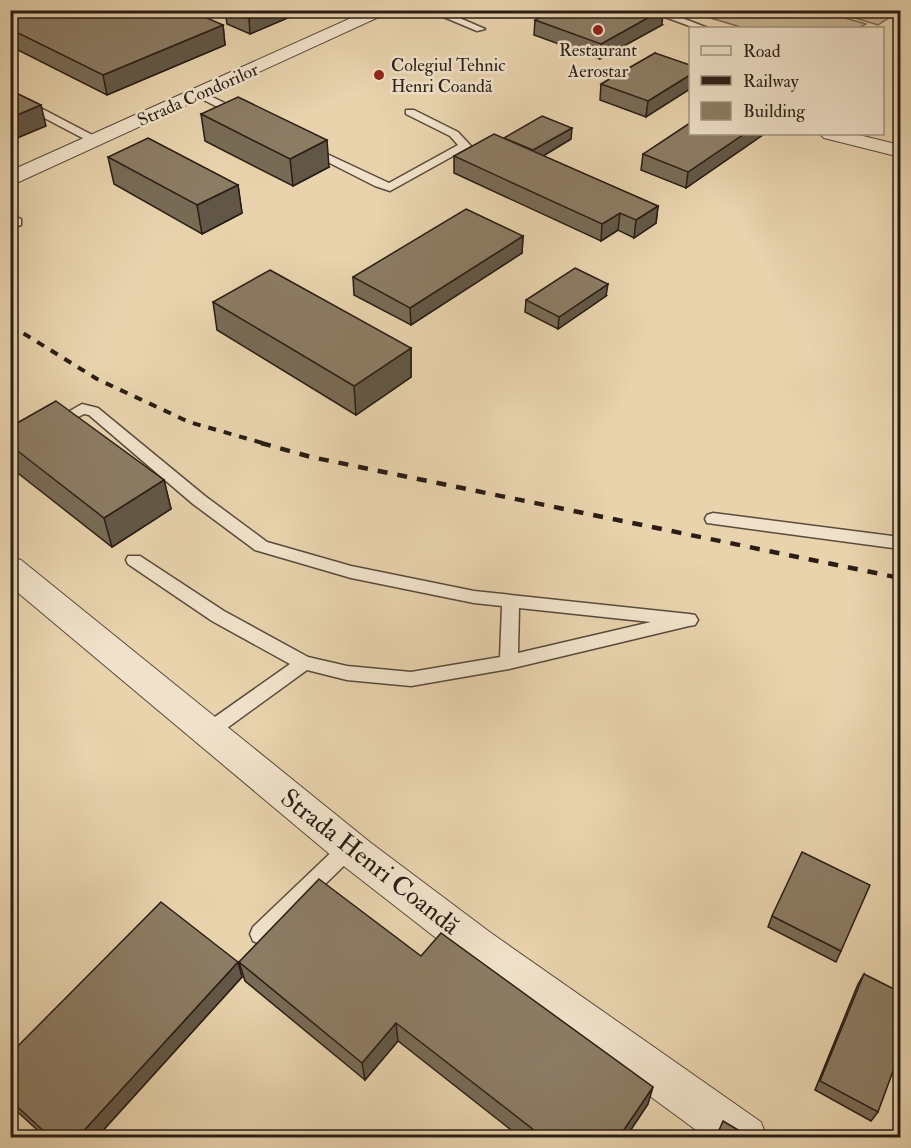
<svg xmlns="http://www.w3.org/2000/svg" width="911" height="1148" viewBox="0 0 911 1148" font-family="'IM FELL Double Pica',serif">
<rect width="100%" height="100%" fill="#e8d3ad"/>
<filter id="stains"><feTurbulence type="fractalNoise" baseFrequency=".00333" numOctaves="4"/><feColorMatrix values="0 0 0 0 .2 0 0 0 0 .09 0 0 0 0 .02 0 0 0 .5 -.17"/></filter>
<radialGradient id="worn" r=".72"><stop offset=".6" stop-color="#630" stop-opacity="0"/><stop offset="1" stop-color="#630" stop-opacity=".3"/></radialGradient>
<!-- green -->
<g fill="#c8b493" stroke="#786854" stroke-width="1.5">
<path d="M687,11H821L866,24L859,28H744Z"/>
<path d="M832,11H899L878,25Z"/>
</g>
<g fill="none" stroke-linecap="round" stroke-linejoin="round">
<!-- service casing -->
<g stroke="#594a3b" stroke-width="3">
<g id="service">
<path d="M427,10H441L485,29L477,31Z"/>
<path d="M646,10H661L708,28H695Z"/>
<path d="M200,91L243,112L244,114L235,116L196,96L195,94Z"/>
<path d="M10,92L100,139L102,141L92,143L10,100Z"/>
<path d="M406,110H414L458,132L471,146L390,191L375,186L302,149L312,147L389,183L458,145L450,136L406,114Z"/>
<path d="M10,214L21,219V225L10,229Z"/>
<path d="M82,404L98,408L205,496L267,542L351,566L474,591L689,614L695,615L698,620L695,625L689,626L509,669L411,686L347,680L307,670L216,736L209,739L202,736L200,731L202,726L290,664L212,621L128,564L126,560L128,556H140L224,611L308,657L347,666L411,672L500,657L502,606L474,603L351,578L255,550L193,504L89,415L84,414L54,429L47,424ZM519,608L651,622L518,653Z"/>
<path d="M713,513L900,537V549L707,523L705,519L707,515Z"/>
<path d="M349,839L356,842L359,848L356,854L267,941L260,944L253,941L250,934L253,927L342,842Z"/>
</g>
</g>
<!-- minor casing -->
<g stroke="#594a3b" stroke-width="2">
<g id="minor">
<path d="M369,10H394L10,186V171Z"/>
<path d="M820,134H855L900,145V157L824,138Z"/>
<path d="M10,557L21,560L371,843L491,933L761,1122L767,1138H707L463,959L345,867L10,586Z"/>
</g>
</g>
<!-- service -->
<use href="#service" fill="#f0e2ca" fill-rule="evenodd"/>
<!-- minor -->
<use href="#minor" fill="#f0e2ca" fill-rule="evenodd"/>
<!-- rail-far1 -->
<path stroke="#291d15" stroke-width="4" stroke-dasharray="8 8" stroke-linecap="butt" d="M10,325L97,379L189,422L266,444"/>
<!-- rail -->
<path stroke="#291d15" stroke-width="4.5" stroke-dasharray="10 10" stroke-linecap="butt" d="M261,443L311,457L900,578"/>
</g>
<!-- wall -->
<g fill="#786b56" stroke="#291d15" stroke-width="1.5">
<path d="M10,10L223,25L225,45L107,95L10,46Z"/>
<path d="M225,10H306L250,34L227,24Z"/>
<path d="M535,20L662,25L600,59L534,35Z"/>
<path d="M655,53L646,117L600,100L601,84Z"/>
<path d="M201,114L329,167L293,186L205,141Z"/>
<path d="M764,134L686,188L641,170L643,154Z"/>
<path d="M571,139L543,156L658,206L656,223L634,238L618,230L601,241L454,173V156Z"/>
<path d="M108,157L238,185L242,213L202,234L114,184Z"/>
<path d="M523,236L522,253L411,325L354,295L353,277Z"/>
<path d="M606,296L558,329L525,312L526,300Z"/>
<path d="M213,302L411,348V377L356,415L217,330Z"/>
<path d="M10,427L164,480L171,509L112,547L10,467Z"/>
<path d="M772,916L841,951L836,962L768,927Z"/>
<path d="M421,956L648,1104L626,1137H520L398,1041L365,1080L245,981L239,962Z"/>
<path d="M238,962L242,977L97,1137H45L10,1105V1054Z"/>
<path d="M864,974L878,1112L871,1121L815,1090L858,984Z"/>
</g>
<!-- shaded-wall -->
<g fill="#625746" stroke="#291d15" stroke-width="1.5">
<path d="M268,10H306L250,34L249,19Z"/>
<path d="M662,10H663L662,25L600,59L601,44Z"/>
<path d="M223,25L225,45L107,95L103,75Z"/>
<path d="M690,75V89L646,117L648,101Z"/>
<path d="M41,105L46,126L10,141V118Z"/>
<path d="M572,128L571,139L533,162V150Z"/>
<path d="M744,134H764L686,188L688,172Z"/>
<path d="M327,140L329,167L293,186L290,159Z"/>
<path d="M238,185L242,213L202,234L197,205Z"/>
<path d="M658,206L656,223L634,238L636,220Z"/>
<path d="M620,213L618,230L601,241L602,224Z"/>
<path d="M523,236L522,253L411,325L410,308Z"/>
<path d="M608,284L606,296L558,329L559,317Z"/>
<path d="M411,348V377L356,415L354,386Z"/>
<path d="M164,480L171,509L112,547L104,518Z"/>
<path d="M238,962L242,977L97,1137H78Z"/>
<path d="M396,1023L398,1041L365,1080L362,1063Z"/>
<path d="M653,1087L648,1104L626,1137H619Z"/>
</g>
<!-- building -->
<g fill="#8c7c64" stroke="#291d15" stroke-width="1.5">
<path d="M10,10H189L223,25L103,75L10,29Z"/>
<path d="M229,10H268L249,19Z"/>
<path d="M553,10H662L601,44L535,20Z"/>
<path d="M655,53L690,65V75L648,101L601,84Z"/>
<path d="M10,90L41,105L10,118Z"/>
<path d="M238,97L327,140L290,159L201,114Z"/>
<path d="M542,116L572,128L533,150L504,138Z"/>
<path d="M690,123V134H744L688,172L643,154Z"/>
<path d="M494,134L658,206L636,220L620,213L602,224L454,156Z"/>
<path d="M148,138L238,185L197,205L108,157Z"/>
<path d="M466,209L523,236L410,308L353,277Z"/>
<path d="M575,268L608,284L559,317L526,300Z"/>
<path d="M270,270L411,348L354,386L213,302Z"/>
<path d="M56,401L164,480L104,518L10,445V427Z"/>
<path d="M802,852L870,885L841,951L772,916Z"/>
<path d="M319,879L421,956L441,933L653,1087L619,1137H543L396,1023L362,1063L239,962Z"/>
<path d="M161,902L238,962L78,1137H50L10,1100V1054Z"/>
<path d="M864,974L900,992V1052L878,1112L820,1081Z"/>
<path d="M723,1121L750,1137H716Z"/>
</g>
<!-- markers -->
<g fill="#8f2418" stroke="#f0e2ca" stroke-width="2">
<circle cx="598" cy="30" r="6"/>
<circle cx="379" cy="75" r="6"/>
</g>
<g text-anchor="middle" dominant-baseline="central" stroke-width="5" stroke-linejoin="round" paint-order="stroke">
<!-- far-poi labels -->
<g font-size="18" fill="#291d15" stroke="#f0e2ca">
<text x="598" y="50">Restaurant<tspan x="598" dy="21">Aerostar</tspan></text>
<text x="391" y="65" text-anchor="start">Colegiul Tehnic<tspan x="391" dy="21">Henri Coandă</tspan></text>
</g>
<!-- far-street labels -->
<g font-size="18" fill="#291d15" stroke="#f0e2ca">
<text transform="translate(198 95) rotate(-24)">Strada Condorilor</text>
</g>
<!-- near-street labels -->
<g font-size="26" fill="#291d15" stroke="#f0e2ca">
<text transform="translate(370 862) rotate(38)">Strada Henri Coandă</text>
</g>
</g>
<!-- margin -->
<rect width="911" height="1148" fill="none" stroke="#e8d3ad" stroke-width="36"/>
<rect x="12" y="12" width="887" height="1124" fill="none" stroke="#291d15" stroke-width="3"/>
<rect x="18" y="18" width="875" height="1112" fill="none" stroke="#291d15" stroke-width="1.5"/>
<!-- legend -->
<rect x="689" y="27" width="195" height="108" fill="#f0e2ca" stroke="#a09382" stroke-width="1.5"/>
<rect x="701" y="46" width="30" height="9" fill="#f0e2ca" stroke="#a09382" stroke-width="1.5"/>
<text x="743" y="57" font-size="18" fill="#291d15">Road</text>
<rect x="701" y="76" width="30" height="9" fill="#291d15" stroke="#a09382" stroke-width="1.5"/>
<text x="743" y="87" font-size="18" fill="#291d15">Railway</text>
<rect x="701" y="102" width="30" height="18" fill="#8c7c64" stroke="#a09382" stroke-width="1.5"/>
<text x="743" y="117" font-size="18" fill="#291d15">Building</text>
<rect width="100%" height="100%" filter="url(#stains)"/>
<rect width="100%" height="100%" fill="url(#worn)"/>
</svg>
